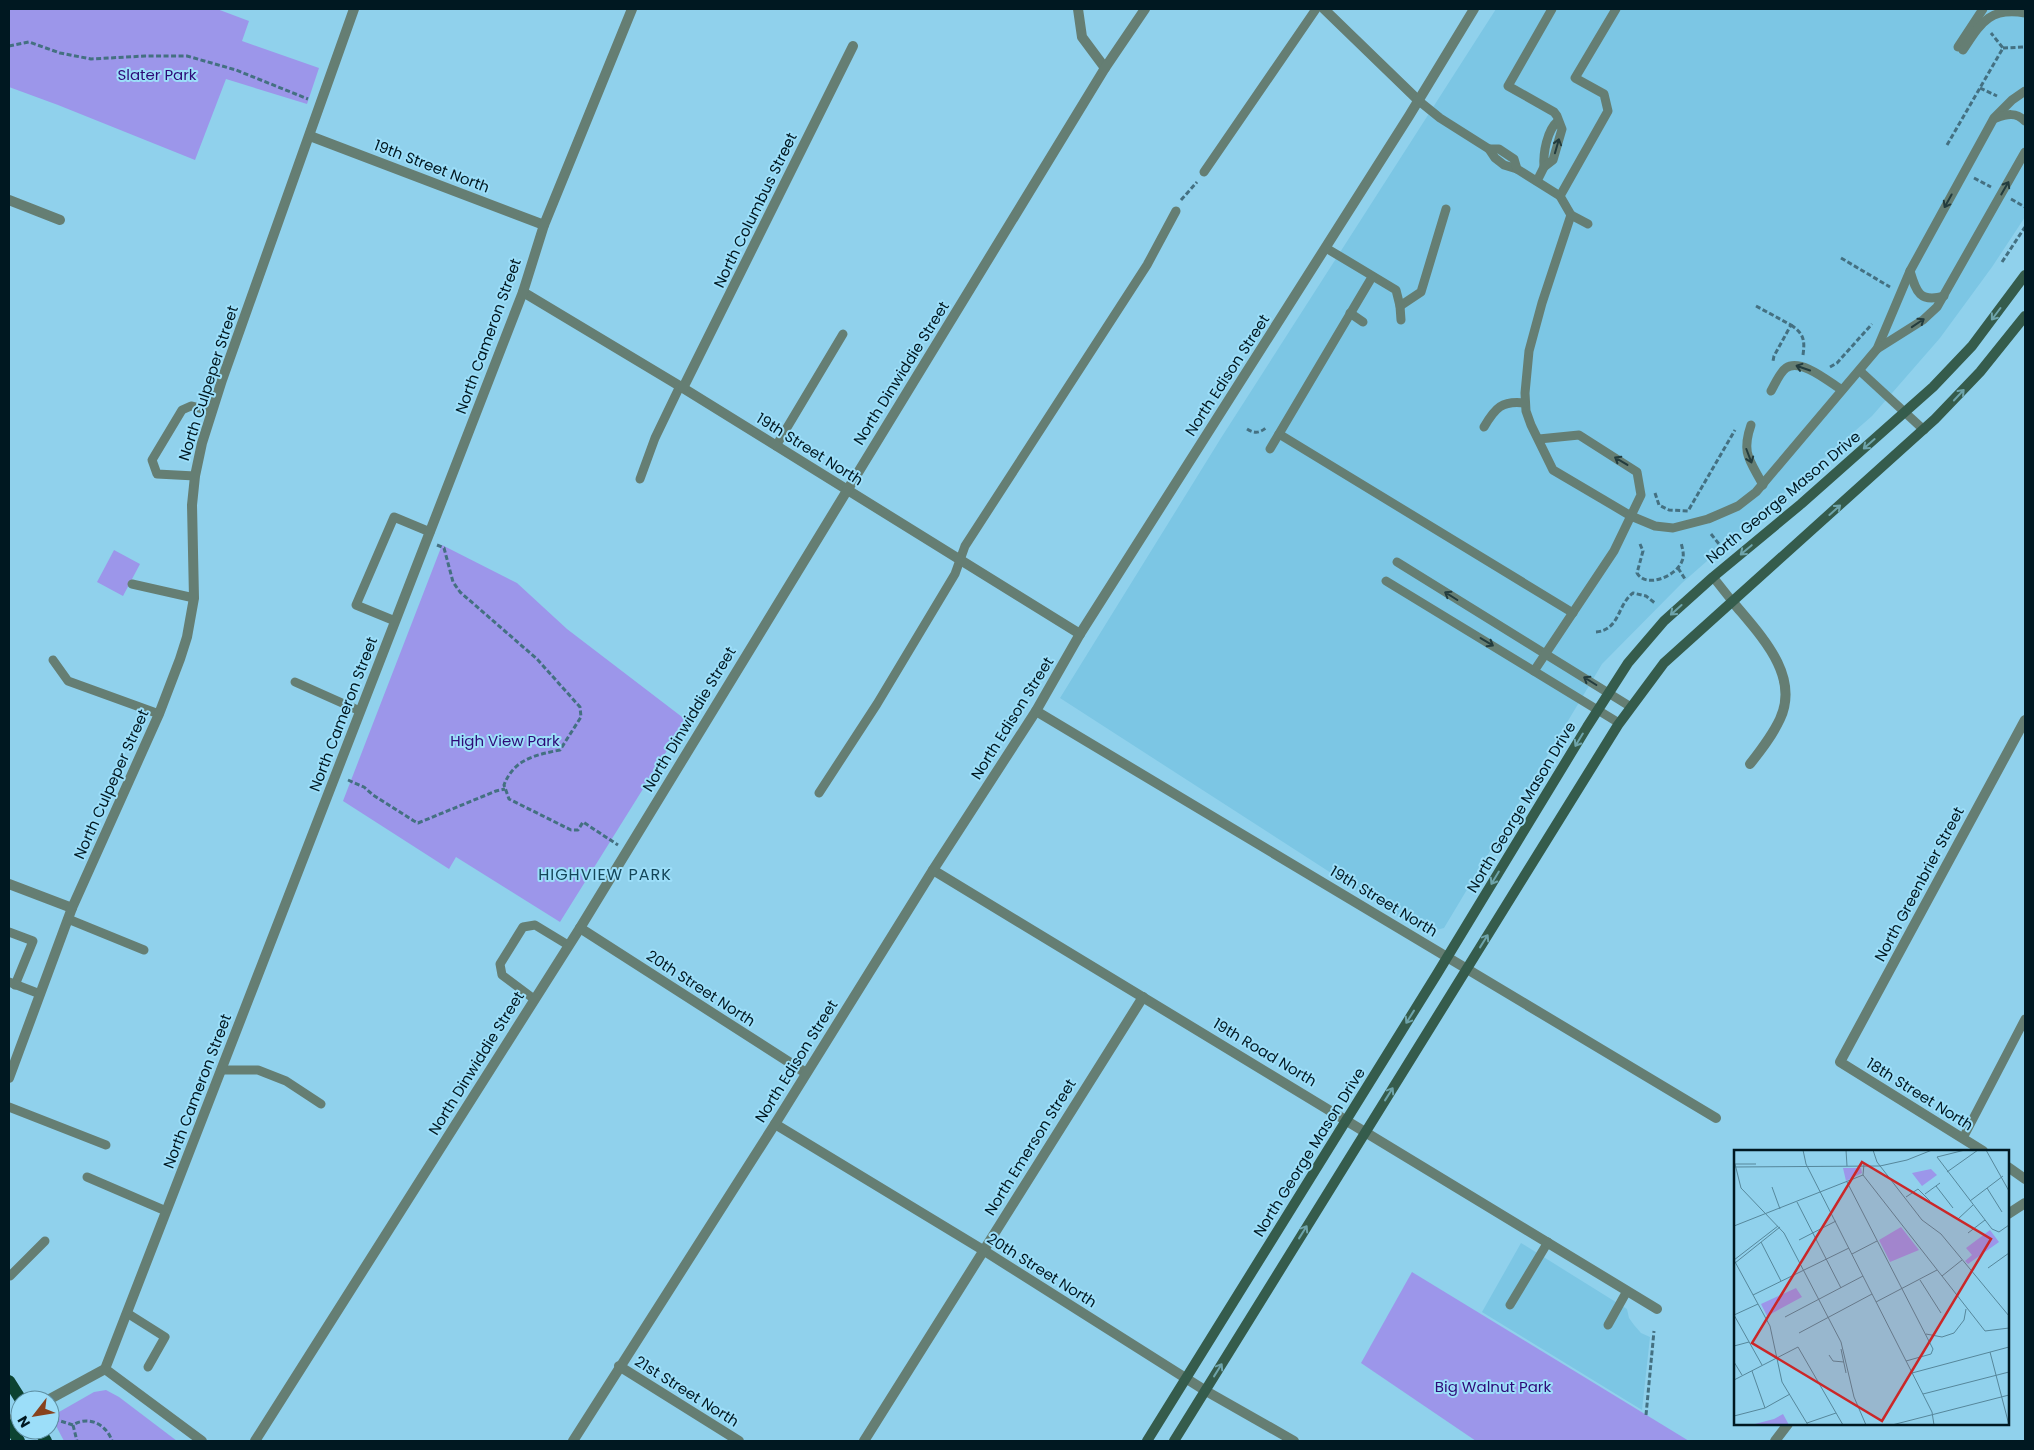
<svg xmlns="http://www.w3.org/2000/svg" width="2034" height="1450" viewBox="0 0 2034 1450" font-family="Poppins,sans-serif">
<rect width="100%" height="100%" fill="#90d1ec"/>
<!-- built -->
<g fill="#7cc6e4">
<path d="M1496,9H2025V217L1992,267L1940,338L1872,416L1682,583L1602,664L1444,928L1424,933L1060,698L1221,438Z"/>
<path d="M1521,1243L1627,1309L1629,1318L1634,1325L1641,1333L1650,1337L1642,1410L1482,1312Z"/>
</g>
<!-- green -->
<g fill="#9c96ea">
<path d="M9,9H217L249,21L242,41L319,68L307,104L226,79L195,160L58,105L9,87Z"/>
<path d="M442,545L517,583L567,629L686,720L560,922L456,857L449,869L343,801Z"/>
<path d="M114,550L140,564L123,596L97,582Z"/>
<path d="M1412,1272L1689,1441H1476L1361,1363Z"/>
<path d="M106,1390L119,1397L177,1441H64L54,1422L59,1412L94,1392Z"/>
</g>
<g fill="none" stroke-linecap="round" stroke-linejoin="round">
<!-- path -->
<g stroke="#447081" stroke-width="3" stroke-dasharray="5 2.5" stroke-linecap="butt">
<path d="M9,46L29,42L60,53L91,59L145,56H187L236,70L308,99"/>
<path d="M2003,48L2025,47"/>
<path d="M1980,88L1997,96"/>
<path d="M1947,145L2003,48L1991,33"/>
<path d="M1974,178L1991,187"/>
<path d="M2011,199L2025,207"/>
<path d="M1181,200L1197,182"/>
<path d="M1841,258L1890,287"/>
<path d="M2002,262L2025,227"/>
<path d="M1756,306L1791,325L1774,356L1773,361"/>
<path d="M1791,325C1804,334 1805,340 1803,355"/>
<path d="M1830,367L1837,363L1872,324"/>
<path d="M1247,429C1255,434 1260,433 1267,427"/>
<path d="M1655,493L1659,505L1669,510L1688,511L1735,430"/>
<path d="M1711,534L1723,549"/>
<path d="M1640,544L1643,551L1637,573C1646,589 1677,576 1682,561C1685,555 1682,548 1681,542"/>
<path d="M437,545L444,548L453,582L460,592L537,659L580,707L581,717L560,750C535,755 514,759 504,785L509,799L571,830H578L583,822L618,845"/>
<path d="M1678,568L1685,579"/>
<path d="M1596,632C1620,630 1617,605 1633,593L1646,596L1656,604"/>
<path d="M348,780L364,787L373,795L414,821L418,823L496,791L505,789"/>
<path d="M1646,1415L1654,1331"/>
<path d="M54,1419L73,1425C89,1415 107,1425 112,1441"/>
<path d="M73,1425L77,1441"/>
</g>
<!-- service -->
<g stroke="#657e73" stroke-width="9">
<path d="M1616,9L1575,78L1604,94L1608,111L1560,196L1571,215L1542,303L1529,351L1525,393L1526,411L1531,425L1553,470L1631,516L1655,526L1673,528L1708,519L1738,506L1756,492L1877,349L1910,271L1994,118L2012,100L2025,91"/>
<path d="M1958,47L1983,9"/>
<path d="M1963,50C1981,23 1989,7 2025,13"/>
<path d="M1419,101L1440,118L1489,149L1495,158L1504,165L1517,169L1560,196"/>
<path d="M1996,118C2007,114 2016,112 2025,121"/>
<path d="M1489,149H1499L1514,159L1517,169"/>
<path d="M1544,167C1543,153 1547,130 1558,121"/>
<path d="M1204,172L1316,9"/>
<path d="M1537,181L1544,167L1553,160L1562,129L1557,116L1554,112L1508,86L1552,9"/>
<path d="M1571,215L1588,224"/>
<path d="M1326,248L1396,290L1400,306L1401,320"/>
<path d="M1910,271C1916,291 1919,303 1944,296"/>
<path d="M1400,306L1421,292L1446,209"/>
<path d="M1350,313L1363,322"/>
<path d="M1877,349L1923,320L1937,307L2025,152"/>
<path d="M1860,371L1924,430"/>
<path d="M1771,391C1775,384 1780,372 1786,368C1801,358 1829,382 1842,390"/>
<path d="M1751,425C1741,454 1750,460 1763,485"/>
<path d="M1484,427C1495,408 1502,400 1525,403"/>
<path d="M1279,434L1573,613"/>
<path d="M776,446L843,334"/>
<path d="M1270,449L1372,277"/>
<path d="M195,476L157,474L152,460L182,410L191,406L212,411"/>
<path d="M640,479L655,438L680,386"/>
<path d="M1397,562L1631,707"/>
<path d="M1713,577L1732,601"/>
<path d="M1386,581L1619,723"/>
<path d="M132,584L194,598"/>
<path d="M395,621L356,605L394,517L430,532"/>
<path d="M53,660L68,681L159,714"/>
<path d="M1534,671L1614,551L1641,495L1637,472L1579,435L1539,439"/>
<path d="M295,682L360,711"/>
<path d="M819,793L877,704L955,574L965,546L1147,265L1176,211"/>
<path d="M68,919L144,950"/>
<path d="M9,932L33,941L15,985"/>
<path d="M9,982L40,994"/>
<path d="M534,999L502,975L500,964L523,927L535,925L568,945"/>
<path d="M221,1070H258L286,1081L321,1104"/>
<path d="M9,1107L106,1145"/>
<path d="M1963,1138L2025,1019"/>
<path d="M87,1177L166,1211"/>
<path d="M9,1275L10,1276L45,1241"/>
<path d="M1510,1305L1548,1242"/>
<path d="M127,1313L165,1337L148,1367"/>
<path d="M1608,1325L1627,1291"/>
</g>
<!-- minor -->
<g stroke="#657e73" stroke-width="10">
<path d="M1078,9L1082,37L1105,68"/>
<path d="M1324,9L1419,101"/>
<path d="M310,136L544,225"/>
<path d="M9,200L60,220"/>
<path d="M523,292L683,388L1080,634"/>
<path d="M683,388L853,46"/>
<path d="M1732,601C1758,633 1801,674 1780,719C1772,736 1761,750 1750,764"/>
<path d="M1036,711L1716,1118"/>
<path d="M933,870L1657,1309"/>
<path d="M9,884L72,908"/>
<path d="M580,928L806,1073"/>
<path d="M9,1078L72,908L159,714L180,659L187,637L194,598L192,505L195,476L202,443L222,380L354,9"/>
<path d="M775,1124L983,1250L1206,1391L1294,1441"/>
<path d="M1983,1151L1840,1062L2025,720"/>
<path d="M2008,1167L2025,1179"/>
<path d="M619,1366L739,1441"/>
<path d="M105,1369L202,1441"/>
<path d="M48,1400L105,1369L523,292L544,225L632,9"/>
<path d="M9,1421L20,1415"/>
<path d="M255,1441L580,928L1105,68L1145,9"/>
<path d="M573,1441L775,1124L933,870L1036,711L1080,634L1409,116L1474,9"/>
<path d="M864,1441L1143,997"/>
</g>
<!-- tertiary -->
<g stroke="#657e73" stroke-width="10">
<path d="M2008,1214L2025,1203"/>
<path d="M1775,1441L1788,1424"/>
</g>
<!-- secondary -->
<g stroke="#355c4c" stroke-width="10">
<path d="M1147,1441L1437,974L1587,727L1628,663L1664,621L1713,577L1801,504L1933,387L1972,346L2025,275"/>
<path d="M1174,1441L1618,725L1664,663L1935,419L1980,372L2025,316"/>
</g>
<!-- primary -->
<g stroke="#0c4331" stroke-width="12">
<path d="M9,1381L21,1400"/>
<path d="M9,1425L19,1441"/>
<path d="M39,1430L46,1441"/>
</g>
</g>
<!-- one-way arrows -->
<defs><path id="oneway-shaft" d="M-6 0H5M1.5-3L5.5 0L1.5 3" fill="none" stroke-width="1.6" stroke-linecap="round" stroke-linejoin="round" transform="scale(1.25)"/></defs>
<g stroke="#233c3e">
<use href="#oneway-shaft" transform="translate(1557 146) rotate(-74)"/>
<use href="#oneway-shaft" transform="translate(2005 188) rotate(-60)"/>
<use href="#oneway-shaft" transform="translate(1948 201) rotate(119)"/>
<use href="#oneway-shaft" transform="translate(1918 323) rotate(-34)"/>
<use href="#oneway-shaft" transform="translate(1803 368) rotate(-161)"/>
<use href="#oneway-shaft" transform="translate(1749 456) rotate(69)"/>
<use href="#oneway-shaft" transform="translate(1621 461) rotate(-149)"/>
<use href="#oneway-shaft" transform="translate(1451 596) rotate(-148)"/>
<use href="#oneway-shaft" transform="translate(1487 642) rotate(31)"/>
<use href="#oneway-shaft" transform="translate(1590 681) rotate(-148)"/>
</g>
<g stroke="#6ea4ab">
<use href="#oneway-shaft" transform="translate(1996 314) rotate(127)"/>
<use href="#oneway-shaft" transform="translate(1959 395) rotate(-47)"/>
<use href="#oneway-shaft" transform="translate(1869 444) rotate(139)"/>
<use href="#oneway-shaft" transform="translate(1835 510) rotate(-42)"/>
<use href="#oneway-shaft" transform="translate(1746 550) rotate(140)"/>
<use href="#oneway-shaft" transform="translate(1676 610) rotate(138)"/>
<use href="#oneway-shaft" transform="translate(1579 740) rotate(121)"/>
<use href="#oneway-shaft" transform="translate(1495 878) rotate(121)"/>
<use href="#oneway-shaft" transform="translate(1484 941) rotate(-58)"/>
<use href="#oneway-shaft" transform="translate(1410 1017) rotate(122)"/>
<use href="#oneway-shaft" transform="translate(1389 1094) rotate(-58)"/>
<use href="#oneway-shaft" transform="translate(1303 1232) rotate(-58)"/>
<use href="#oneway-shaft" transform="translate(1218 1370) rotate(-58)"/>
</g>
<g text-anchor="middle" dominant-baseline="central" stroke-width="4" stroke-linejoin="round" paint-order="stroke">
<!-- park labels -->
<g font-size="15" fill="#2d0a77" stroke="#9cdef9">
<text x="157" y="74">Slater Park</text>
<text x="505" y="740">High View Park</text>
<text x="1493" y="1386">Big Walnut Park</text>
</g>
<!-- street labels -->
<g font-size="15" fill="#001821" stroke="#9cdef9">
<text transform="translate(432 166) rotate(21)">19th Street North</text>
<text transform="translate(755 210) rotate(-64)">North Columbus Street</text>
<text transform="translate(488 336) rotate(-70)">North Cameron Street</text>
<text transform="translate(901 373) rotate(-58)">North Dinwiddie Street</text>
<text transform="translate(1227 375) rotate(-57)">North Edison Street</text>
<text transform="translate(208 383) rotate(-72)">North Culpeper Street</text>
<text transform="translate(810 449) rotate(32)">19th Street North</text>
<text transform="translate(1783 497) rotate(-40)">North George Mason Drive</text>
<text transform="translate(343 714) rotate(-69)">North Cameron Street</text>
<text transform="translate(1012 718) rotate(-58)">North Edison Street</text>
<text transform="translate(689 719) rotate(-59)">North Dinwiddie Street</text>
<text transform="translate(111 784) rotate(-66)">North Culpeper Street</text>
<text transform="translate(1521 807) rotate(-59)">North George Mason Drive</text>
<text transform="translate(1919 884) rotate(-62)">North Greenbrier Street</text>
<text transform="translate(1384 901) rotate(31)">19th Street North</text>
<text transform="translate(701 988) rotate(33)">20th Street North</text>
<text transform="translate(1265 1052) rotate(31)">19th Road North</text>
<text transform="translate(796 1061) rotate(-58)">North Edison Street</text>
<text transform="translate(476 1063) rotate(-58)">North Dinwiddie Street</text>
<text transform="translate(197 1091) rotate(-69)">North Cameron Street</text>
<text transform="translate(1920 1094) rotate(32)">18th Street North</text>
<text transform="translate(1030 1147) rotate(-58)">North Emerson Street</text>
<text transform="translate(1309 1152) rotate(-58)">North George Mason Drive</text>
<text transform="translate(1042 1270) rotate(32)">20th Street North</text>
<text transform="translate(687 1391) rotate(32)">21st Street North</text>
</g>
<!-- neighbourhood labels -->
<g font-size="16" letter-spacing="1" fill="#15475a" stroke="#9cdef9">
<text x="605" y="874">HIGHVIEW PARK</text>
</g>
</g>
<!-- overview -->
<g transform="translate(1734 1150)">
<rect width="275" height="275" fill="#90d1ec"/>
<path d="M109,18H127L128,23L112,31ZM197,19L203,25L188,36L178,23ZM167,77L185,100L156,112L145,90ZM256,80L265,92L234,114L231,111L238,105L232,98ZM62,138L68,147L33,166L27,154ZM49,264L55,275H17L40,269Z" fill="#9c96ea"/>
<path fill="none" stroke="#56879b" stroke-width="1" d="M69,0L72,14L198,262L200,275M112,0L113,16M139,0L143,12L188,70L207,84L275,166M231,0L203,7L258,79L265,82L275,75M252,0L275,41M0,14H22M1,14L7,38L50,83L107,192L120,247L132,275M130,14L129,25L251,181L275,178M0,17L146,16L173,10L198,0M213,22L244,0M113,32L199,199L197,204L172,211M202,36L219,58M38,37L46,59M253,38L268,62M191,44L206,33M172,47L184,39L196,51M236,51L269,26M63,52L107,138M224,69L239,55M0,76L129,25M234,83L251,70M65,90L102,71M27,92L47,131M118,104L143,91M0,110L36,176L48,232L74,275M0,110L44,76M1,113L46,77M254,118L275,103M208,126L228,110M186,130L207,163M19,145L115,98M142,152L203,120M0,165L28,215M0,165L24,154M51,167L129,126M65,183L138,144M192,184L208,187L220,183L230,170L232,159M0,196L15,192M107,199L112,223M256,202L275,275M95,205L99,211L110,212M0,212L8,225M18,221L31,258M178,223L275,197M0,230L64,197L109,275M189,244L275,222M0,266L31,258L56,244M73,273L102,263M158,275L275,245"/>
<path fill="#cb2728" fill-opacity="0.15" stroke="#cb2728" stroke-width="2.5" d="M128,12L257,89L148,271L18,193Z"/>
<rect width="275" height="275" fill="none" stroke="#001821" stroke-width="2.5"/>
</g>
<!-- border -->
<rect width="2034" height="1450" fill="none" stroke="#001821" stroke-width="20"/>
<!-- north arrow -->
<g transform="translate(35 1415) rotate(239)"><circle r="24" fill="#9cdef9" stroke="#5e8fa3"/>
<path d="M0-4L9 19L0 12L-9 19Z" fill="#88421d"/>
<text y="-8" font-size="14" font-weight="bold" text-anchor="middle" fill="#001821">N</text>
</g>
</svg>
